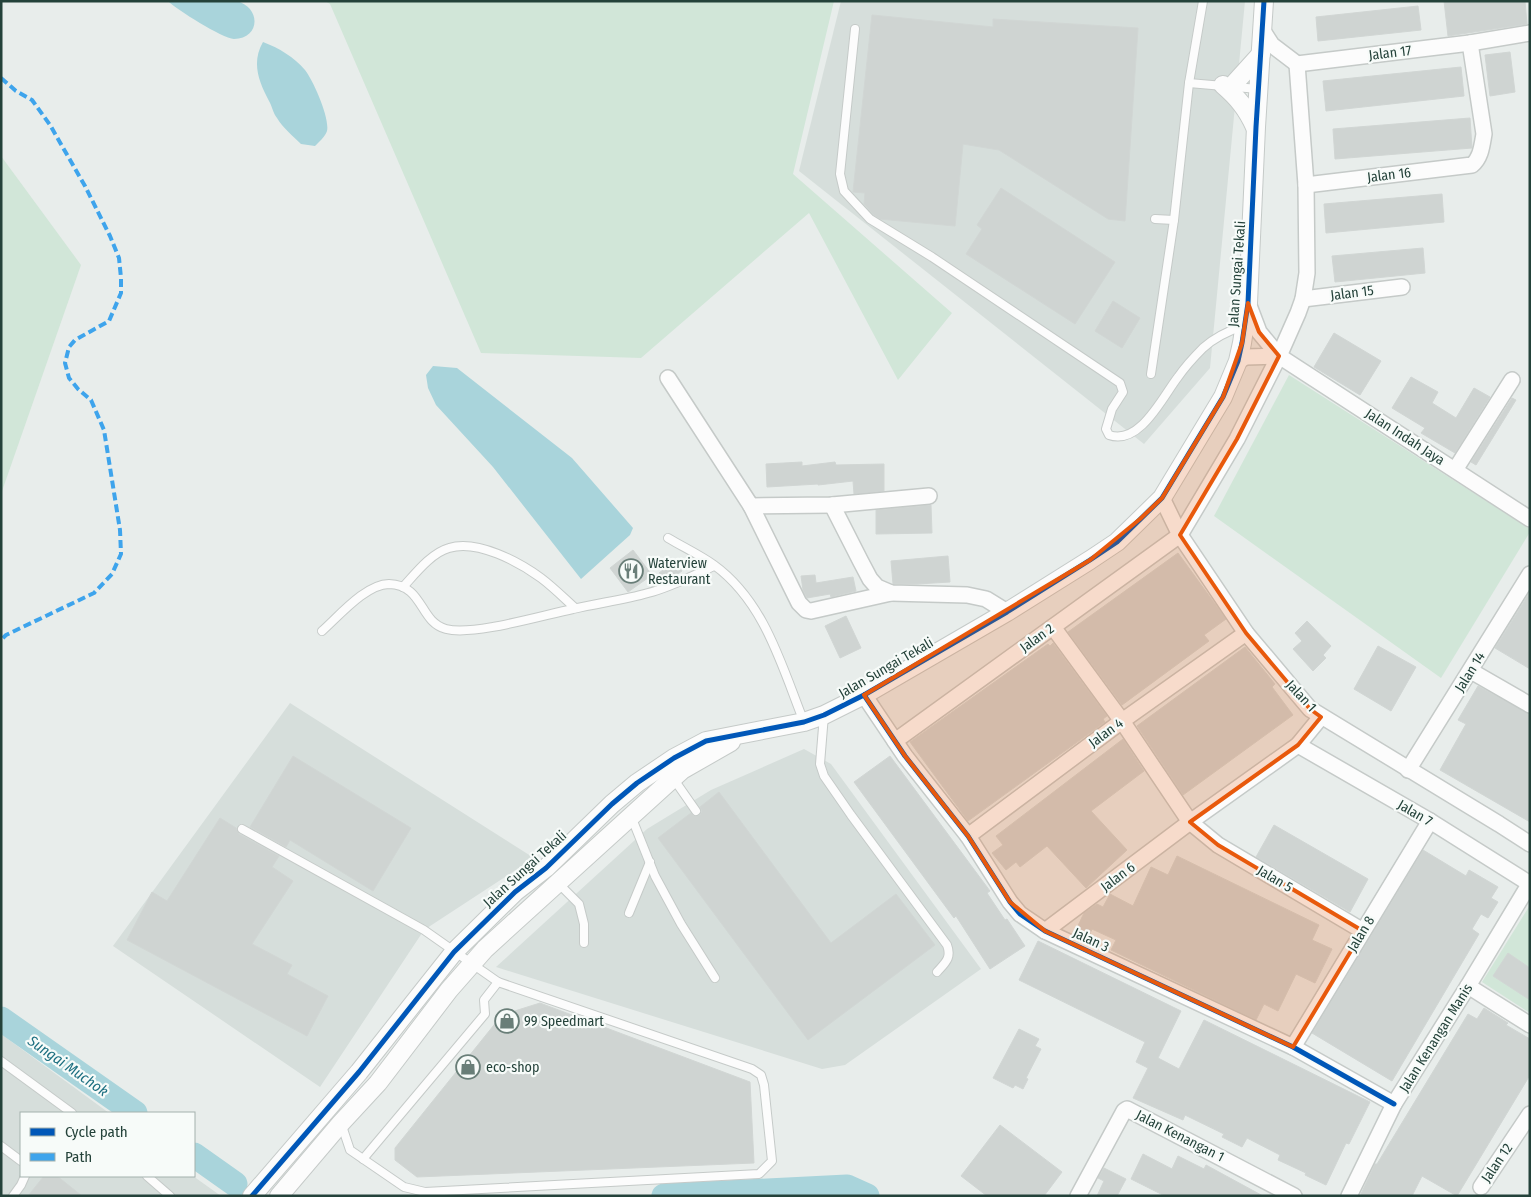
<svg xmlns="http://www.w3.org/2000/svg" width="1531" height="1197" viewBox="0 0 1531 1197" font-family="'Fira Sans Condensed',sans-serif">
<rect width="100%" height="100%" fill="#e8edeb"/>
<!-- built -->
<g fill="#d6dedb">
<path d="M841,1H1245L1210,368L1144,444L799,171Z"/>
<path d="M290,703L534,858L424,930L320,1087L113,946Z"/>
<path d="M804,749L831,764L981,969L845,1065L822,1069L496,967L647,829L711,790Z"/>
<path d="M1,1034L109,1113H21V1176H193L221,1196H1Z"/>
</g>
<!-- green -->
<g fill="#d1e6d8">
<path d="M325,1H834L793,174L952,313L898,380L809,213L641,358L481,353L330,4Z"/>
<path d="M1,156L81,265L1,494Z"/>
<path d="M1289,375L1530,529V532L1441,678L1214,516Z"/>
<path d="M1530,905V1013L1482,982Z"/>
</g>
<!-- water -->
<g fill="#a9d4db">
<path d="M168,1C184,1 201,1 217,1C223,1 231,0 236,1C262,7 260,39 234,39C222,38 177,10 168,1Z"/>
<path d="M263,42C279,48 294,57 305,70C313,80 330,118 327,131C325,137 319,142 315,146L301,144C293,136 283,128 277,118C273,113 272,106 269,101C259,82 251,63 263,42Z"/>
<path d="M433,366L457,368L572,458L633,528L630,535L581,579L493,467L436,405L428,388L426,375Z"/>
</g>
<g fill="none" stroke-linecap="round" stroke-linejoin="round">
<!-- river -->
<g stroke="#a9d4db" stroke-width="25">
<path d="M1,1019L135,1113"/>
<path d="M194,1155L235,1184"/>
<path d="M664,1196L847,1187L867,1196"/>
</g>
</g>
<!-- building -->
<g fill="#cfd4d2" stroke="#d1d6d4">
<path d="M1444,1H1525L1527,24L1448,36Z"/>
<path d="M1418,6L1421,30L1318,41L1316,17Z"/>
<path d="M872,15L993,27V19L1138,28L1125,221L1108,219L999,150L963,144L955,226L880,219L874,215L864,204L865,193L853,192Z"/>
<path d="M1510,52L1515,92L1490,96L1485,55Z"/>
<path d="M1461,67L1464,96L1326,111L1323,81Z"/>
<path d="M1470,118L1472,148L1335,159L1333,129Z"/>
<path d="M1001,188L1115,262L1075,324L966,254L982,229L977,225Z"/>
<path d="M1442,194L1444,222L1326,233L1324,204Z"/>
<path d="M1423,248L1425,273L1335,282L1332,256Z"/>
<path d="M1113,301L1140,318L1122,348L1095,331Z"/>
<path d="M1334,333L1381,361L1360,395L1314,367Z"/>
<path d="M1411,377L1438,392L1432,403L1456,418L1474,388L1490,397L1455,453L1421,433L1425,428L1392,408Z"/>
<path d="M1512,398L1516,400L1476,465L1471,462Z"/>
<path d="M802,462V466L835,462L836,465L884,464V491L854,494L853,481L818,485V484L767,487L766,464Z"/>
<path d="M931,505L932,533L876,534V510Z"/>
<path d="M633,550L652,575L628,592L610,568Z"/>
<path d="M1178,553L1226,619L1204,635L1209,641L1122,705L1068,632Z"/>
<path d="M948,556L950,582L917,584H893L891,561Z"/>
<path d="M675,561L682,571L665,582L659,573Z"/>
<path d="M815,575L816,583L853,577L856,591L831,597L830,594L807,598L803,590L801,576Z"/>
<path d="M1530,592V669L1495,648Z"/>
<path d="M846,616L861,648L840,658L825,626Z"/>
<path d="M1307,621L1331,646L1323,655L1326,658L1313,671L1293,649L1302,641L1295,633Z"/>
<path d="M1053,643L1107,716L1103,719L1105,722L968,821L910,742L1048,644L1050,646Z"/>
<path d="M1378,646L1416,667L1391,711L1354,689Z"/>
<path d="M1245,647L1275,684L1272,687L1293,715L1183,795L1137,726Z"/>
<path d="M1478,686L1530,714V822L1440,770L1466,724L1458,720Z"/>
<path d="M1123,739L1144,771L1091,811L1127,850L1086,888L1047,846L1020,867L1016,862L1006,870L992,853L1003,845L996,836Z"/>
<path d="M293,756L411,828L373,891L290,840L286,847L250,827Z"/>
<path d="M890,756L990,891L987,893L1005,920L1007,919L1025,946L990,969L956,916L954,918L854,782Z"/>
<path d="M719,792L831,943L896,894L935,945L808,1040L658,838L691,813L694,816L700,815L702,811L700,807Z"/>
<path d="M220,818L236,828L239,834L279,856L272,867L293,881L252,944L292,965L287,974L328,996L307,1036L127,940L152,892L167,901Z"/>
<path d="M1274,825L1368,879L1350,912L1256,857Z"/>
<path d="M1423,850L1466,876L1469,870L1498,887L1491,898L1498,902L1488,918L1481,914L1472,929L1479,934L1392,1081L1312,1033Z"/>
<path d="M1177,856L1319,925L1312,940L1332,949L1315,983L1296,974L1278,1011L1264,1004L1256,1020L1111,950L1116,940L1105,935L1092,929L1089,936L1076,930L1084,913L1097,904L1103,907L1110,894L1133,906L1151,867L1168,875Z"/>
<path d="M1038,941L1181,1011L1158,1058L1179,1069L1204,1020L1370,1102L1349,1144L1346,1143L1326,1185L1305,1175L1306,1173L1278,1160L1280,1155L1247,1138L1242,1147L1222,1137L1224,1134L1185,1115L1183,1120L1133,1098L1148,1068L1136,1062L1145,1042L1019,980Z"/>
<path d="M1508,953L1530,968V1000L1493,976Z"/>
<path d="M540,1003L750,1082L754,1163L417,1177L395,1160V1148L502,1015Z"/>
<path d="M1484,1008L1508,1023L1506,1025L1530,1039V1075L1457,1196L1422,1176L1412,1196H1360L1375,1164H1377L1468,1014L1477,1019Z"/>
<path d="M1019,1029L1039,1039L1035,1046L1041,1049L1026,1078L1028,1079L1023,1089L1015,1085L1013,1088L993,1078Z"/>
<path d="M1000,1125L1062,1172L1044,1196H987L961,1176Z"/>
<path d="M1143,1154L1172,1169L1178,1156L1204,1169L1206,1165L1263,1196H1165L1131,1179Z"/>
<path d="M1104,1168L1126,1179L1117,1196H1097L1104,1181L1098,1178Z"/>
<path d="M44,1176H57L82,1196H28Z"/>
</g>
<g fill="none" stroke-linecap="round" stroke-linejoin="round">
<!-- service casing -->
<g stroke="#c5cac8" stroke-width="10">
<g id="service">
<path d="M855,29L840,174L844,191L870,219L932,257L1120,383L1123,392L1112,409L1106,429L1109,435C1140,446 1163,396 1178,377C1185,367 1194,357 1203,348C1215,337 1228,331 1243,326"/>
<path d="M1189,83L1258,89"/>
<path d="M1155,219L1174,220"/>
<path d="M1151,374L1174,220L1189,83L1203,1"/>
<path d="M668,538C683,547 700,555 714,565C765,602 782,667 804,722"/>
<path d="M403,587C415,574 431,553 449,548C477,539 519,562 541,578C553,587 564,598 575,608"/>
<path d="M322,631C339,616 366,584 389,584C424,585 419,622 446,629C474,636 543,615 573,609C598,603 624,600 648,593C671,587 692,576 714,566"/>
<path d="M824,715L820,764L824,776L851,815L947,945C952,958 945,963 937,972"/>
<path d="M673,778L696,811"/>
<path d="M631,816L655,876L681,924L715,978"/>
<path d="M242,829L424,930L498,982L752,1069L761,1075L764,1085L772,1161L759,1174L425,1192L404,1187L350,1150L341,1123"/>
<path d="M558,883L579,904L584,924V943"/>
<path d="M629,913L650,862"/>
<path d="M1,1061L72,1113"/>
<path d="M1,1146L21,1161"/>
<path d="M363,1159L485,1014L484,1000L498,982"/>
<path d="M147,1176L170,1196"/>
<path d="M13,1196L21,1185L25,1176"/>
</g>
</g>
<!-- minor casing -->
<g stroke="#c5cac8" stroke-width="18">
<g id="minor">
<path d="M1263,31L1272,45L1297,64L1470,43L1530,33"/>
<path d="M1306,185L1472,165C1481,158 1482,145 1484,134L1470,43"/>
<path d="M1303,299L1402,287"/>
<path d="M1279,356L1530,519"/>
<path d="M1238,361L1246,357L1279,356L1259,332L1248,303"/>
<path d="M668,378L751,506L832,505L929,496"/>
<path d="M1455,470L1512,380"/>
<path d="M1162,498L1180,535L1246,633L1310,709L1499,824L1530,844"/>
<path d="M832,505L861,562L870,579L877,587L891,593L967,595L986,599L1007,612"/>
<path d="M751,506L799,603L806,610L811,611L891,593"/>
<path d="M1053,627L1122,721L1190,822L1218,845L1363,931"/>
<path d="M1471,671L1530,705"/>
<path d="M864,695L905,756L968,836L1010,902L1020,914L1045,931L1293,1047L1394,1104"/>
<path d="M895,741L1180,535L1237,439L1279,356L1298,313L1303,299L1307,273L1306,185L1297,64"/>
<path d="M1298,745L1430,821L1530,884"/>
<path d="M1408,770L1530,574"/>
<path d="M968,836L1122,721L1246,633"/>
<path d="M1045,931L1190,822L1298,745L1321,717"/>
<path d="M1468,986L1530,1025"/>
<path d="M1293,1047L1430,821"/>
<path d="M1481,1187L1530,1114"/>
<path d="M1078,1196L1124,1111L1127,1109L1294,1196"/>
<path d="M1349,1196L1394,1104L1468,986L1530,883"/>
</g>
</g>
<!-- tertiary casing -->
<g stroke="#c5cac8" stroke-width="20">
<g id="tertiary">
<path d="M1223,85C1238,98 1247,109 1255,127"/>
<path d="M1232,86L1261,54"/>
<path d="M252,1196L359,1072L454,952L515,892L546,868L612,804L637,783L674,758L706,741L804,722L824,715L864,695L1007,612L1090,560L1117,542L1162,498L1223,397L1238,361L1242,343L1248,303L1256,127L1264,1"/>
<path d="M279,1196L341,1123L378,1083L449,990L485,949L682,770L731,742"/>
</g>
</g>
<!-- service -->
<use href="#service" stroke="#fcfcfc" stroke-width="8"/>
<!-- minor -->
<use href="#minor" stroke="#fcfcfc" stroke-width="15"/>
<!-- tertiary -->
<use href="#tertiary" stroke="#fcfcfc" stroke-width="18"/>
<!-- quiet -->
<path stroke="#3ea4ec" stroke-width="4" stroke-dasharray="8 4" stroke-linecap="butt" d="M1,78L16,91L32,100L50,125L85,186L110,236L119,258L121,278V293L109,321L75,340L69,347L65,363L69,378L78,389L91,400L104,430L120,530L121,554L112,574L94,593L6,635L1,640"/>
<!-- cycleway casing -->
<g stroke="#f7fbf9" stroke-width="8">
<g id="cycleway">
<path d="M864,695L905,756L968,836L1010,902L1020,914L1045,931L1293,1047L1394,1104"/>
<path d="M252,1196L359,1072L454,952L515,892L546,868L612,804L637,783L674,758L706,741L804,722L824,715L864,695L1007,612L1090,560L1117,542L1162,498L1223,397L1238,361L1242,343L1248,303L1256,127L1264,1"/>
</g>
</g>
<!-- cycleway -->
<use href="#cycleway" stroke="#0057b8" stroke-width="5"/>
</g>
<!-- marked area -->
<path fill="#e8590c" fill-opacity="0.2" stroke="#e8590c" stroke-width="4" stroke-linejoin="round" d="M1248,303L1259,332L1279,356L1237,439L1180,535L1246,633L1310,709L1321,717L1298,745L1190,822L1218,845L1363,931L1293,1047L1045,931L1010,902L968,836L905,756L864,695L1090,560L1140,519L1162,498L1223,397L1242,343Z"/>
<!-- icons -->
<defs>
<g id="restaurant-ring" transform="scale(1.25)"><circle r="9.5" fill="#f7fbf9" stroke="#697e78" stroke-width="1.5"/><path d="M-5-6h1v4h1v-4h1v4h1v-4h1v5L-1.5 .5V6h-2V.5L-5-1ZM5-6V6H3V1.5H1.5Q1.5-4 5-6Z" fill="#697e78"/></g>
<g id="shop-ring" transform="scale(1.25)"><circle r="9.5" fill="#f7fbf9" stroke="#697e78" stroke-width="1.5"/><path d="M-5-2.5h2.3a2.7 3.5 0 0 1 5.4 0H5L5.5 6h-11ZM-1.5-2.5h3a1.5 2.3 0 0 0-3 0Z" fill="#697e78"/></g>
</defs>
<g fill-rule="evenodd">
<use href="#restaurant-ring" x="631" y="571"/>
<use href="#shop-ring" x="507" y="1021"/>
<use href="#shop-ring" x="468" y="1067"/>
</g>
<g text-anchor="middle" dominant-baseline="central" stroke-width="4.5" stroke-linejoin="round" paint-order="stroke">
<!-- street labels -->
<g font-size="14" fill="#24423a" stroke="#f7fbf9">
<text transform="translate(1390 53) rotate(-7)">Jalan 17</text>
<text transform="translate(1389 175) rotate(-7)">Jalan 16</text>
<text transform="translate(1237 274) rotate(-86)">Jalan Sungai Tekali</text>
<text transform="translate(1352 293) rotate(-7)">Jalan 15</text>
<text transform="translate(1405 437) rotate(33)">Jalan Indah Jaya</text>
<text transform="translate(1037 638) rotate(-36)">Jalan 2</text>
<text transform="translate(886 668) rotate(-30)">Jalan Sungai Tekali</text>
<text transform="translate(1470 672) rotate(-58)">Jalan 14</text>
<text transform="translate(1301 696) rotate(47)">Jalan 1</text>
<text transform="translate(1106 733) rotate(-36)">Jalan 4</text>
<text transform="translate(1415 813) rotate(30)">Jalan 7</text>
<text transform="translate(525 869) rotate(-42)">Jalan Sungai Tekali</text>
<text transform="translate(1118 877) rotate(-37)">Jalan 6</text>
<text transform="translate(1275 879) rotate(31)">Jalan 5</text>
<text transform="translate(1361 934) rotate(-59)">Jalan 8</text>
<text transform="translate(1091 940) rotate(25)">Jalan 3</text>
<text transform="translate(1436 1038) rotate(-58)">Jalan Kenangan Manis</text>
<text transform="translate(1180 1136) rotate(27)">Jalan Kenangan 1</text>
<text transform="translate(1497 1163) rotate(-56)">Jalan 12</text>
</g>
<!-- poi labels -->
<g font-size="14" fill="#24423a" stroke="#f7fbf9" text-anchor="start">
<text x="648" y="563">Waterview<tspan x="648" dy="16">Restaurant</tspan></text>
<text x="524" y="1021">99 Speedmart</text>
<text x="486" y="1067">eco-shop</text>
</g>
<!-- water labels -->
<g font-size="15" font-style="italic" fill="#1c6f80" stroke="#f7fbf9">
<text transform="translate(68 1066) rotate(35)">Sungai Muchok</text>
</g>
</g>
<!-- border -->
<rect width="1531" height="1197" fill="none" stroke="#24423a" stroke-width="5"/>
<!-- legend -->
<rect x="20" y="1112" width="175" height="65" fill="#f7fbf9" stroke="#a3b1ad"/>
<rect x="30" y="1128" width="25" height="8" fill="#0057b8" stroke="#a3b1ad"/>
<text x="65" y="1137" font-size="15" fill="#24423a">Cycle path</text>
<rect x="30" y="1153" width="25" height="8" fill="#3ea4ec" stroke="#a3b1ad"/>
<text x="65" y="1162" font-size="15" fill="#24423a">Path</text>
</svg>
